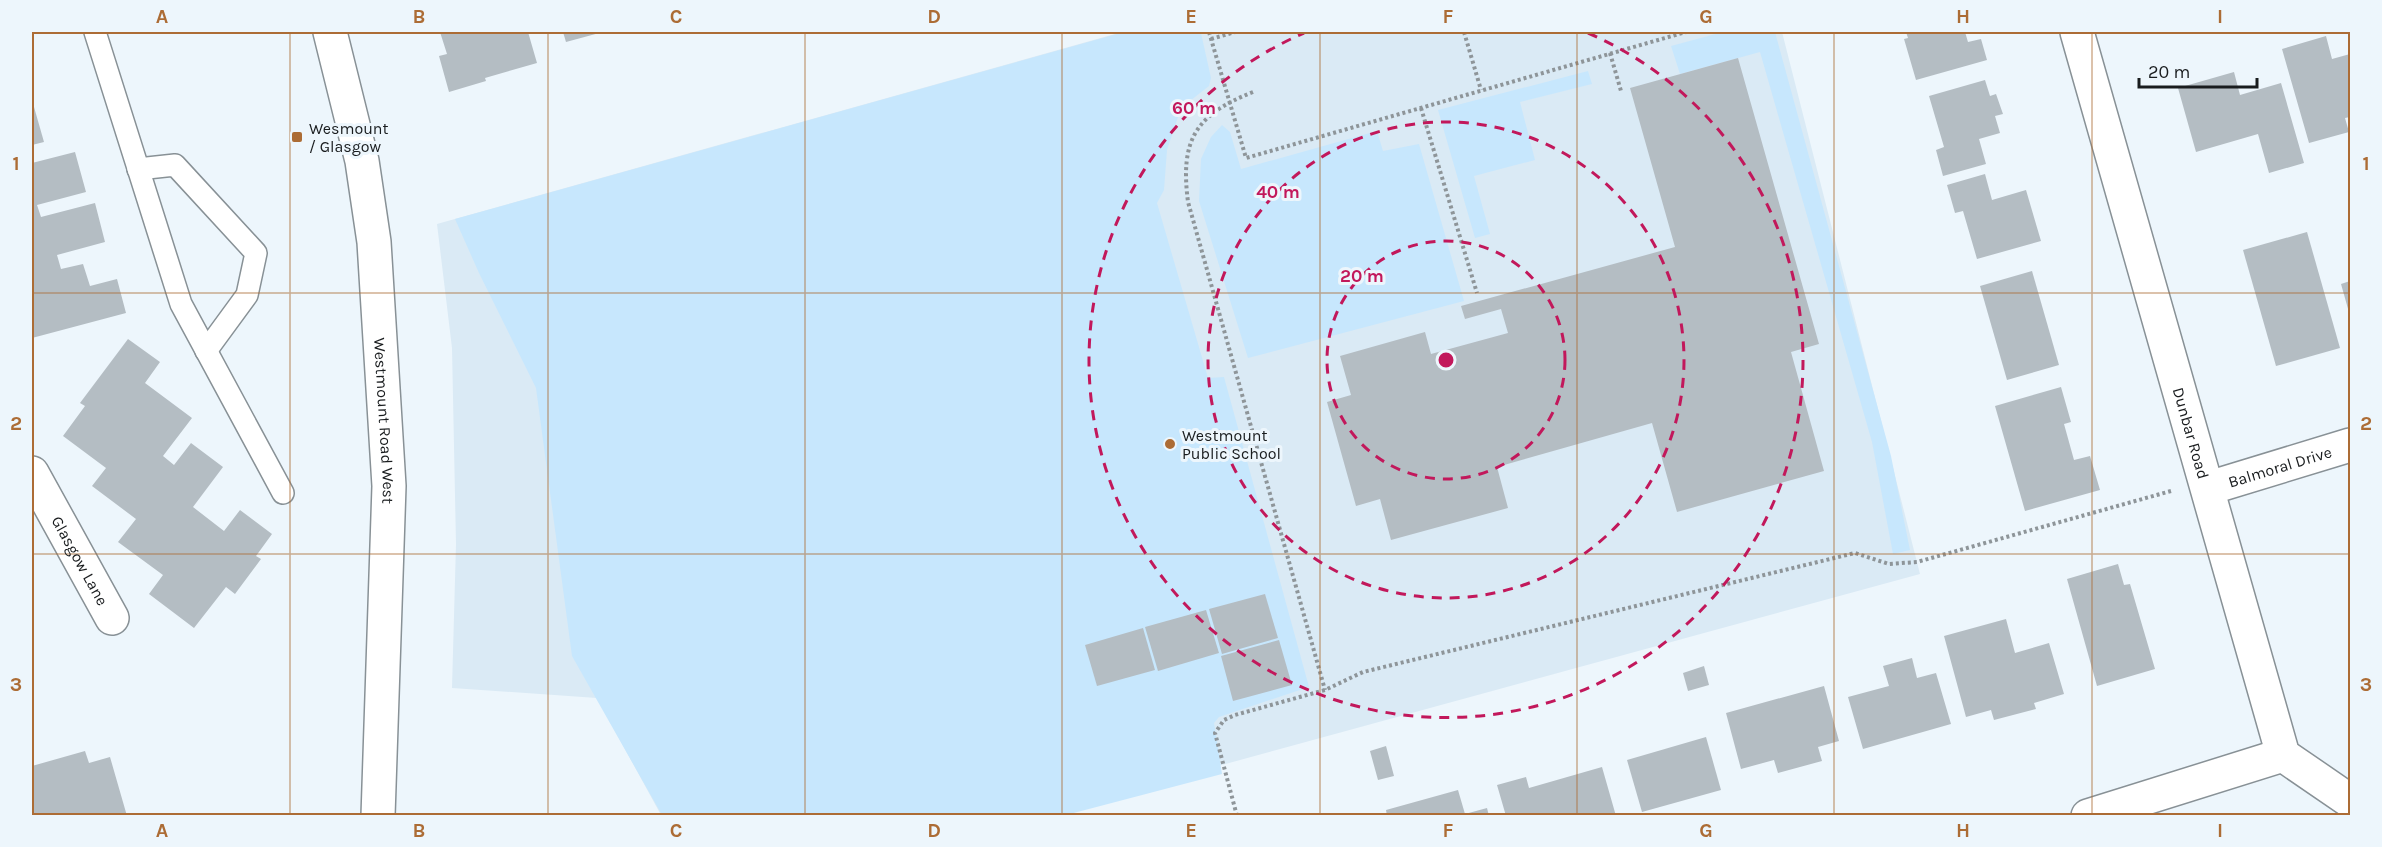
<svg xmlns="http://www.w3.org/2000/svg" width="2382" height="847" viewBox="0 0 2382 847" font-family="Karla,sans-serif">
<rect width="100%" height="100%" fill="#edf6fc"/>
<!-- built -->
<path fill="#daeaf5" d="M1122,32H1782L1920,574L1039,815H661L597,698L452,688L456,544L452,348L437,224Z"/>
<!-- green -->
<g fill="#c7e7fd">
<path d="M1124,32H1205L1201,33L1211,78L1209,86L1181,108L1167,150L1164,190L1157,203L1208,378L1224,377L1309,687L1219,717L1214,723L1222,774L1066,815H662L572,656L536,388L479,273L455,219Z"/>
<path d="M1723,32H1775L1891,456L1910,550L1893,554L1872,442L1760,52L1680,74L1671,46Z"/>
<path d="M1588,71L1592,84L1520,102L1535,160L1474,176L1490,234L1475,238L1438,110Z"/>
<path d="M1222,125L1230,132L1241,169L1377,131L1383,151L1419,144L1464,301L1248,358L1199,201L1201,159L1211,137Z"/>
</g>
<!-- building -->
<g fill="#b4bdc3">
<path d="M440,32H528L537,63L485,78L486,81L449,92L439,56L447,54Z"/>
<path d="M563,32H603L566,42Z"/>
<path d="M1906,32H1965L1968,42L1981,39L1987,60L1916,80L1904,39L1908,38Z"/>
<path d="M2326,36L2332,59L2350,54V117L2345,118L2349,132L2309,143L2282,49Z"/>
<path d="M1738,58L1819,344L1791,352L1824,471L1677,512L1652,423L1497,467L1508,508L1391,540L1380,499L1356,506L1327,402L1351,395L1340,356L1425,332L1431,354L1508,333L1501,309L1465,319L1461,306L1675,247L1630,88Z"/>
<path d="M2234,72L2240,95L2281,83L2304,163L2269,173L2258,134L2196,152L2178,88Z"/>
<path d="M1985,80L1990,96L1996,94L2003,114L1995,116L2000,133L1979,139L1986,164L1943,176L1936,150L1944,147L1929,96Z"/>
<path d="M32,100L44,142L32,145Z"/>
<path d="M75,152L86,192L37,205L41,217L95,203L105,242L57,255L61,269L83,264L90,286L117,279L126,313L32,338V163Z"/>
<path d="M1985,174L1992,200L2026,190L2041,241L1977,259L1963,211L1955,213L1947,185Z"/>
<path d="M2307,232L2340,348L2276,366L2243,250Z"/>
<path d="M2032,271L2059,365L2007,380L1980,286Z"/>
<path d="M2350,281V316L2341,284Z"/>
<path d="M128,339L160,362L145,383L192,418L163,456L174,465L191,443L223,467L193,507L224,531L240,510L272,534L256,556L261,559L235,594L226,587L194,628L149,594L163,575L118,542L136,519L92,486L106,468L63,436L85,406L80,403Z"/>
<path d="M2061,387L2071,422L2064,424L2074,460L2090,456L2100,490L2025,511L1995,406Z"/>
<path d="M2118,564L2124,585L2130,584L2155,669L2097,686L2067,579Z"/>
<path d="M1265,594L1278,638L1222,654L1209,609Z"/>
<path d="M1206,610L1219,653L1158,671L1145,627Z"/>
<path d="M2006,619L2015,653L2049,643L2064,694L2034,703L2036,709L1994,720L1991,710L1966,717L1944,636Z"/>
<path d="M1143,628L1155,670L1097,686L1085,645Z"/>
<path d="M1279,640L1292,685L1233,701L1221,656Z"/>
<path d="M1912,658L1917,678L1936,673L1951,724L1863,749L1848,697L1889,686L1883,666Z"/>
<path d="M1704,666L1709,685L1688,691L1683,673Z"/>
<path d="M1824,686L1839,741L1818,747L1822,761L1778,773L1774,760L1741,769L1726,713Z"/>
<path d="M1706,737L1721,790L1642,812L1627,760Z"/>
<path d="M1386,746L1394,776L1378,780L1370,751Z"/>
<path d="M85,751L89,763L110,757L127,816H32V766Z"/>
<path d="M1602,767L1616,816H1506L1497,785L1526,777L1529,788Z"/>
<path d="M1458,790L1465,814L1487,808L1489,816H1387L1386,810Z"/>
</g>
<g fill="none" stroke-linecap="round" stroke-linejoin="round">
<!-- lane casing -->
<g stroke="#889196" stroke-width="24">
<g id="lane">
<path d="M95,32L181,304L283,493"/>
<path d="M138,169L175,165L256,253L247,295L206,351"/>
</g>
</g>
<!-- street casing -->
<g stroke="#889196" stroke-width="36">
<g id="street">
<path id="s1" d="M2077,32L2283,755L2350,801"/>
<path id="s2" d="M32,473L112,618"/>
<path id="s3" d="M2209,488L2350,445"/>
<path d="M2088,816L2283,755"/>
</g>
</g>
<!-- secondary casing -->
<g stroke="#889196" stroke-width="36">
<g id="secondary">
<path id="s4" d="M330,32L362,161L374,242L389,486L378,816"/>
</g>
</g>
<!-- path -->
<g stroke="#8e9599" stroke-width="4" stroke-dasharray="3 3" stroke-linecap="butt">
<path d="M1209,32L1246,158L1686,32"/>
<path d="M1464,32L1481,90"/>
<path d="M1211,39L1235,32"/>
<path d="M1610,53L1621,91"/>
<path d="M1253,92C1195,115 1180,140 1188,202L1325,690"/>
<path d="M1421,108L1477,293"/>
<path d="M1237,816L1215,733L1224,720L1235,715L1325,690L1363,672L1855,553L1889,564L1917,562L2171,491"/>
</g>
<!-- lane -->
<use href="#lane" stroke="#fff" stroke-width="21"/>
<!-- street -->
<use href="#street" stroke="#fff" stroke-width="33"/>
<!-- secondary -->
<use href="#secondary" stroke="#fff" stroke-width="33"/>
</g>
<!-- grid -->
<path fill="none" stroke="#ac6c35" stroke-width="1.5" stroke-opacity="0.55" d="M290,32V816M548,32V816M805,32V816M1062,32V816M1320,32V816M1577,32V816M1834,32V816M2092,32V816M32,293H2350M32,554H2350"/>
<!-- distance rings -->
<g fill="none" stroke="#c2185b" stroke-width="3" stroke-dasharray="10 8">
<circle cx="1446" cy="360" r="119"/>
<circle cx="1446" cy="360" r="238"/>
<path d="M1588 33A357 357 0 1 1 1304 33"/>
</g>
<!-- markers -->
<g fill="#ac6c35" stroke="#edf6fc" stroke-width="2">
<rect x="291" y="131" width="12" height="12" rx="3"/>
<circle cx="1170" cy="444" r="6"/>
</g>
<g text-anchor="middle" dominant-baseline="central" stroke-width="6" stroke-linejoin="round" paint-order="stroke">
<!-- poi labels -->
<g font-size="16" fill="#191c1e" stroke="#edf6fc" text-anchor="start">
<text x="309" y="128">Wesmount<tspan x="309" dy="18">/ Glasgow</tspan></text>
<text x="1182" y="435">Westmount<tspan x="1182" dy="18">Public School</tspan></text>
</g>
<!-- street labels -->
<g font-size="16" fill="#191c1e" stroke="#edf6fc">
<text stroke="none"><textPath href="#s4" startOffset="394">Westmount Road West</textPath></text>
<text stroke="none"><textPath href="#s1" startOffset="417">Dunbar Road</textPath></text>
<text stroke="none"><textPath href="#s3" startOffset="74">Balmoral Drive</textPath></text>
<text stroke="none"><textPath href="#s2" startOffset="100">Glasgow Lane</textPath></text>
</g>
</g>
<circle cx="1446" cy="360" r="9" fill="#c2185b" stroke="#edf6fc" stroke-width="3"/>
<g font-size="18" text-anchor="middle" font-weight="bold" fill="#c2185b" stroke="#edf6fc" stroke-width="6" stroke-linejoin="round" paint-order="stroke">
<text x="1194" y="114">60 m</text>
<text x="1278" y="198">40 m</text>
<text x="1362" y="282">20 m</text>
</g>
<!-- border -->
<rect width="2382" height="847" fill="none" stroke="#edf6fc" stroke-width="66"/>
<!-- scale -->
<path d="M2139 78v9h118v-9" fill="none" stroke="#191c1e" stroke-width="3"/>
<text x="2148" y="78" font-size="18" fill="#191c1e" stroke="#edf6fc" stroke-width="4.5" paint-order="stroke">20 m</text>
<rect x="33" y="33" width="2316" height="781" fill="none" stroke="#ac6c35" stroke-width="2"/>
<g font-size="20" text-anchor="middle" font-weight="bold" fill="#ac6c35">
<text x="162" y="23">A</text>
<text x="419" y="23">B</text>
<text x="676" y="23">C</text>
<text x="934" y="23">D</text>
<text x="1191" y="23">E</text>
<text x="1448" y="23">F</text>
<text x="1706" y="23">G</text>
<text x="1963" y="23">H</text>
<text x="2220" y="23">I</text>
<text x="16" y="170">1</text>
<text x="2366" y="170">1</text>
<text x="16" y="430">2</text>
<text x="2366" y="430">2</text>
<text x="16" y="691">3</text>
<text x="2366" y="691">3</text>
<text x="162" y="837">A</text>
<text x="419" y="837">B</text>
<text x="676" y="837">C</text>
<text x="934" y="837">D</text>
<text x="1191" y="837">E</text>
<text x="1448" y="837">F</text>
<text x="1706" y="837">G</text>
<text x="1963" y="837">H</text>
<text x="2220" y="837">I</text>
</g>
</svg>
